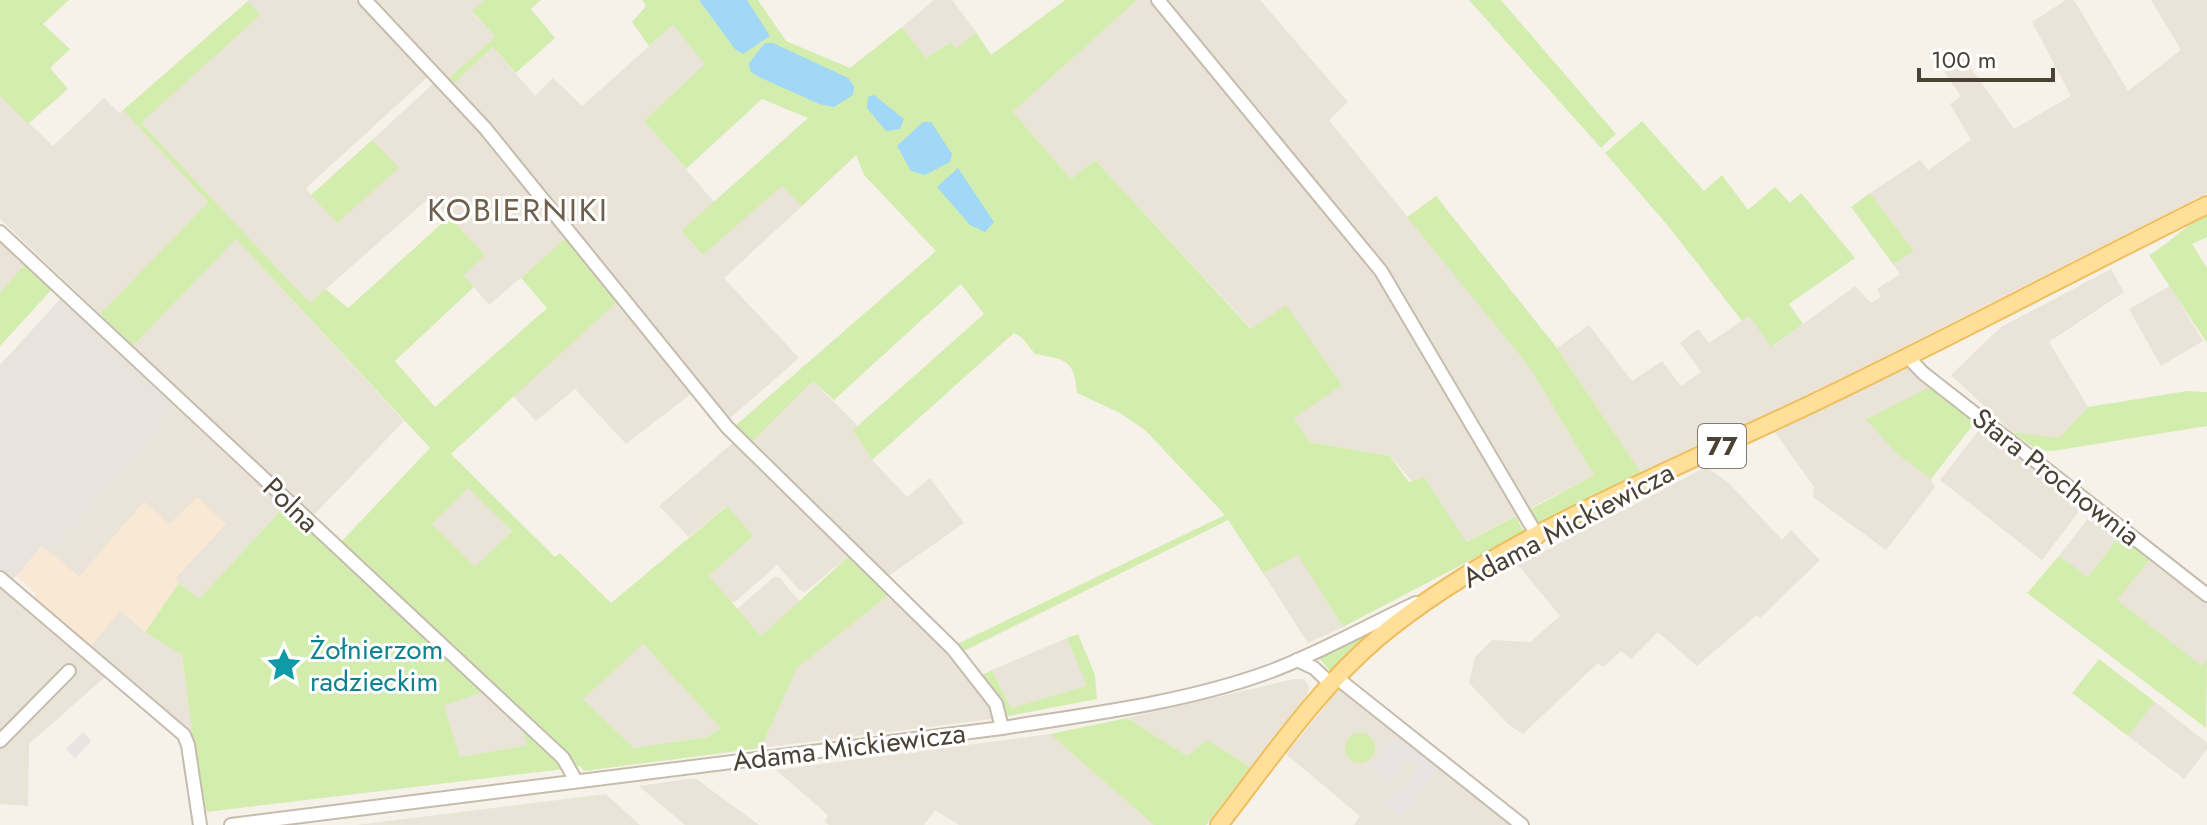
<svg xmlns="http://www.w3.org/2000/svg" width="2207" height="825" viewBox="0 0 2207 825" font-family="Jost,sans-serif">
<rect width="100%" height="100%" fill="#f6f2e9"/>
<!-- residential -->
<g fill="#eae3d7">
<path d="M247,0H356L430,75L306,188L311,195L398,168L372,140L436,81L446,90L493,47L535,96L553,78L582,106L673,25L706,64L644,121L715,203L681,231L703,255L782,185L802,206L724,278L799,358L728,420L700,387L626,444L575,389L536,421L512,395L616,303L566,239L489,305L464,275L485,255L430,197L310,303L140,123L259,15Z"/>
<path d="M372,0H484L472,12L495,37L448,79Z"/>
<path d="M934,0H952L976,32L956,50L950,42L926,58L902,27Z"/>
<path d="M1137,0H1260L1348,102L1329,120L1530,368L1594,475L1465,542L1390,456L1310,442L1294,418L1286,306L1252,329L1095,160L1071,179L1013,112Z"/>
<path d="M2066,0H2074L2128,91L2181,50L2151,0H2207V193L1866,366L1642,474L1557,348L1589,325L1632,381L1662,361L1681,386L1701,372L1680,343L1698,329L1709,343L1749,316L1772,347L1855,286L1871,303L1881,297L1877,289L1900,274L1893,264L1914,251L1870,193L1920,160L1928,170L1971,140L1950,104L1961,96L1944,72L1964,58L2014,129L2071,96L2032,22Z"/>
<path d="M0,96L53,146L104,98L119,113L123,110L208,202L100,314L0,219Z"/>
<path d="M236,239L404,421L313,516L133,346Z"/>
<path d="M0,241L25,264L0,292Z"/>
<path d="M2111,269L2124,292L2049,342L2088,407L2059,438L2012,432L1951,375L2001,327Z"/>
<path d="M2170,286L2203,341L2161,366L2129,309Z"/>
<path d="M1906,367L1930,389L1867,418L1896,453L1931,479L1935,487L1886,550L1813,497L1814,487L1774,431Z"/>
<path d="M813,381L858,426L854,430L872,460L907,497L930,478L964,523L887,577L751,443Z"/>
<path d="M179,407L284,507L199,599L174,580L169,524L144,502L79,577L52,554Z"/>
<path d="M1982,426L2083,506L2042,560L1940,480Z"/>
<path d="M735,441L850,555L805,592L800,591L777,565L735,602H730L709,576L752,537L726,506L689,537L659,506Z"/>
<path d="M1706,467L1729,483L1782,540L1791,530L1820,560L1760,618L1757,615L1697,666L1658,632L1631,659L1621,651L1603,667L1598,663L1523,734L1509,725L1469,683L1475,657L1492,640L1530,642L1560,616L1518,565Z"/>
<path d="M468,487L512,531L475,568L431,524Z"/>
<path d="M2092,513L2120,535L2087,578L2059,556Z"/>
<path d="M1298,554L1343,627L1308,643L1263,573Z"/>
<path d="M2150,559L2207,603V661L2202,667L2116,600Z"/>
<path d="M774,577H779L801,603L761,636L737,609Z"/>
<path d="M0,588L29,608L106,676L29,744L28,806L0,804Z"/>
<path d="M890,594L971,679L990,705L992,719L761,748L797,668Z"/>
<path d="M120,610L145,632L182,655L193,735L89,648Z"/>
<path d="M1067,638L1088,686L1011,708L992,670Z"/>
<path d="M642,644L691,693L722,728L707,737L634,748L583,699Z"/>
<path d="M1294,679H1304L1309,687L1307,695L1251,767L1207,740L1187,756L1127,718Z"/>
<path d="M1339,689L1348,690L1518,825H1354L1360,816L1286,754Z"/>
<path d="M483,692L521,726L527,745L460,757L444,706Z"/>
<path d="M2155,702L2207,743V749L2184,779L2128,736Z"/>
<path d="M1050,734L1154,825H959L935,810L924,825H829L825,822L828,815L776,770Z"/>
<path d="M695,778L759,825H685L639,786Z"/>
<path d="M606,794L640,825H356Z"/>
</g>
<!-- commercial -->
<path fill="#f9e8d3" d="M197,497L226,524L175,579L179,583L145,632L120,611L89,648L32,599L36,593L16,576L43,546L79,577L144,502L169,524Z"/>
<!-- industrial -->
<path fill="#e8e3dd" d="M62,297L179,407L52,554L42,546L11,582L0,572V365Z"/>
<!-- green -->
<g fill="#d3edaf" fill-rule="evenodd">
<path d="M0,0H69L43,24L70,49L50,68L68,89L28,124L0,96Z"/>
<path d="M484,0H541L531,9L555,38L516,73L493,47L453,84L448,79L495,37L472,11Z"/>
<path d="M642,0H758L786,41L850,68L902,27L926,58L951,42L956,49L976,32L991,55L1065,0H1137L1013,112L1071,179L1095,160L1251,329L1286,305L1342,385L1294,418L1310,442L1390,456L1409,482L1424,477L1466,542L1516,516L1524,532L1343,627L1298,555L1263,573L1228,520L962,652L955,645L1225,515L1145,430L1120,413L1077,393C1074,359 1066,360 1035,354L1022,338L1014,333L872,460L853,430L984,314L961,284L834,400L813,381L751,443L734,427L936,251L864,175L856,155L802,206L782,186L703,255L681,231L808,118L762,99L686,169L644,121L705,64L673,25L649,46L632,22L646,6Z"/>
<path d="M1469,0H1501L1616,134L1601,148Z"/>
<path d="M248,1L260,15L141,123L310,303L326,289L348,308L449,217L485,255L464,275L474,287L395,361L435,407L547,308L521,278L566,238L616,303L451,454L555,557L560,553L611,603L727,506L753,536L709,576L761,636L850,555L890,594L797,668L761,748L584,771L580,766L573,767L340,543L430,448L236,239L133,346L100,314L208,202L123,110ZM468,488L512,531L475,567L432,524ZM643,644L721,728L707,737L634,748L583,699Z"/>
<path d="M1642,121L1704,191L1722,175L1748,210L1775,187L1790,203L1801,193L1855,258L1789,304L1803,324L1771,347L1749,316L1742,321L1669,227L1605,153Z"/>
<path d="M372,140L399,168L337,223L311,195Z"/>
<path d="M1870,193L1914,251L1893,264L1851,207Z"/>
<path d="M1436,196L1557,348L1642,474L1538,526L1529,510L1594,475L1530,368L1407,217Z"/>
<path d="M2207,214V237L2192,244L2207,268V343L2149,255C2170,243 2185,225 2207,214Z"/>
<path d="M25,264L53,288L0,346V292Z"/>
<path d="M1930,387L1976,421L1931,479L1896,453L1866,419Z"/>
<path d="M2187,391L2207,392V426L2053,451L2037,450L2012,432L2059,438L2088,407Z"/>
<path d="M284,507L483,692L444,706L460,757L527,745L521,726L564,769L207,812L200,793L182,655L145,632L179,583L199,599Z"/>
<path d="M2120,535L2150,559L2117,600L2202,666L2207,661L2206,728L2027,593L2059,556L2088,577Z"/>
<path d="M1371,630L1330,671L1318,657Z"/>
<path d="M1078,634L1095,675L1097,699L1003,717L980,676L992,670L1011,708L1087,686L1067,638Z"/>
<path d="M2099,659L2155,702L2128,736L2072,693Z"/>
<path d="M1127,718L1187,756L1207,740L1251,767L1206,825H1154L1050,734Z"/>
<circle cx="1360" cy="748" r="15"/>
</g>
<!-- parking -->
<g fill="#e7e4e1">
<path d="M83,732L91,741L75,758L66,749Z"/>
<path d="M1390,738L1416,749L1440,768L1399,818L1383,803L1393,791L1399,793L1419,767L1408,758L1389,783L1370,768Z"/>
</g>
<!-- water -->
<g fill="#a1d7f7">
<path d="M699,0H747L770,36L743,54L735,49Z"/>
<path d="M765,43H773L848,78L854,86L853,95L834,107L819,104L757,76L750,71L749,63Z"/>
<path d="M874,95L904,119L900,129L886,131L867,108L868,97Z"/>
<path d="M923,122H931L952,154L950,162L925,175L911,171L897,146Z"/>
<path d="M958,168L994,222L985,232L970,225L937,187Z"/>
</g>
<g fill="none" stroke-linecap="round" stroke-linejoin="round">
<!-- minor casing -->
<g stroke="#c5bcad" stroke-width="16">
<g id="minor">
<path d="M365,0L485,128L727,427L953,649L996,704L1002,728"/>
<path d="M1158,0L1381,271L1538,537"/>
<path d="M0,232L563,758L576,781"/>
<path d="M1907,356L1923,373L2207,595"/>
<path d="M0,578L184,735L188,745L200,825"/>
<path d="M1297,660L1314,668L1331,684"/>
<path d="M1337,678L1522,825"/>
<path d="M0,741L69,671"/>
<path d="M231,825L1002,728C1090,714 1182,703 1266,673C1318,654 1366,626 1416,603"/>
</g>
</g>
<!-- major casing -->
<g stroke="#efbf5e" stroke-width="20">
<path id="major" d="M1219,825C1269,761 1316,690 1379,637C1492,543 1659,476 1792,413C1932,347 2068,274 2207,205"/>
</g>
<!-- minor -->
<use href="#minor" stroke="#fff" stroke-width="12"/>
<!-- major -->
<use href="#major" stroke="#ffdf99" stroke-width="16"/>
</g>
<!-- icons -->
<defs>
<g id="sight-bare" transform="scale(2.76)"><path d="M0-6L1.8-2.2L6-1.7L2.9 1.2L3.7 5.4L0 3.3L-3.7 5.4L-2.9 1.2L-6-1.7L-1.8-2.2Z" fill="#0f9aa8" stroke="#fff" stroke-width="2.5" paint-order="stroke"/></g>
</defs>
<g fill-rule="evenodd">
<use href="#sight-bare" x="284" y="665"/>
</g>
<g text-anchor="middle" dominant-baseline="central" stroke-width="6" stroke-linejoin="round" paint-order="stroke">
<!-- shield labels -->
<rect fill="#fff" stroke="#817b72" stroke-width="2" x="1698" y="424" width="48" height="44" rx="6"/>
<g font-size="26" font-weight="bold" fill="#4b4236">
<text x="1722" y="446">77</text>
</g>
<!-- street labels -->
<g font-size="28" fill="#4b4236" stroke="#fff">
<text transform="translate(2056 477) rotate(38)">Stara Prochownia</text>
<text transform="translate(291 505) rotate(44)">Polna</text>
<text transform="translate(1568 525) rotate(-28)">Adama Mickiewicza</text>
<text transform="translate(849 747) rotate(-7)">Adama Mickiewicza</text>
</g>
<!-- culture labels -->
<g font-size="28" fill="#0d838f" stroke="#fff" text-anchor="start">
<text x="310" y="649">Żołnierzom<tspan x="310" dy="32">radzieckim</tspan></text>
</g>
<!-- quarter labels -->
<g font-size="32" letter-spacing="2" fill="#6e604c" stroke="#fff">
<text x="518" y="210">KOBIERNIKI</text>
</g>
</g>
<!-- scale -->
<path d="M1919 68v12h134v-12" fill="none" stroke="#4b4236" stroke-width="4"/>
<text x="1931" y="68" font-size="24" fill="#4b4236" stroke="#ffffff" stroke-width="6" paint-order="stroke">100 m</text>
</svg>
